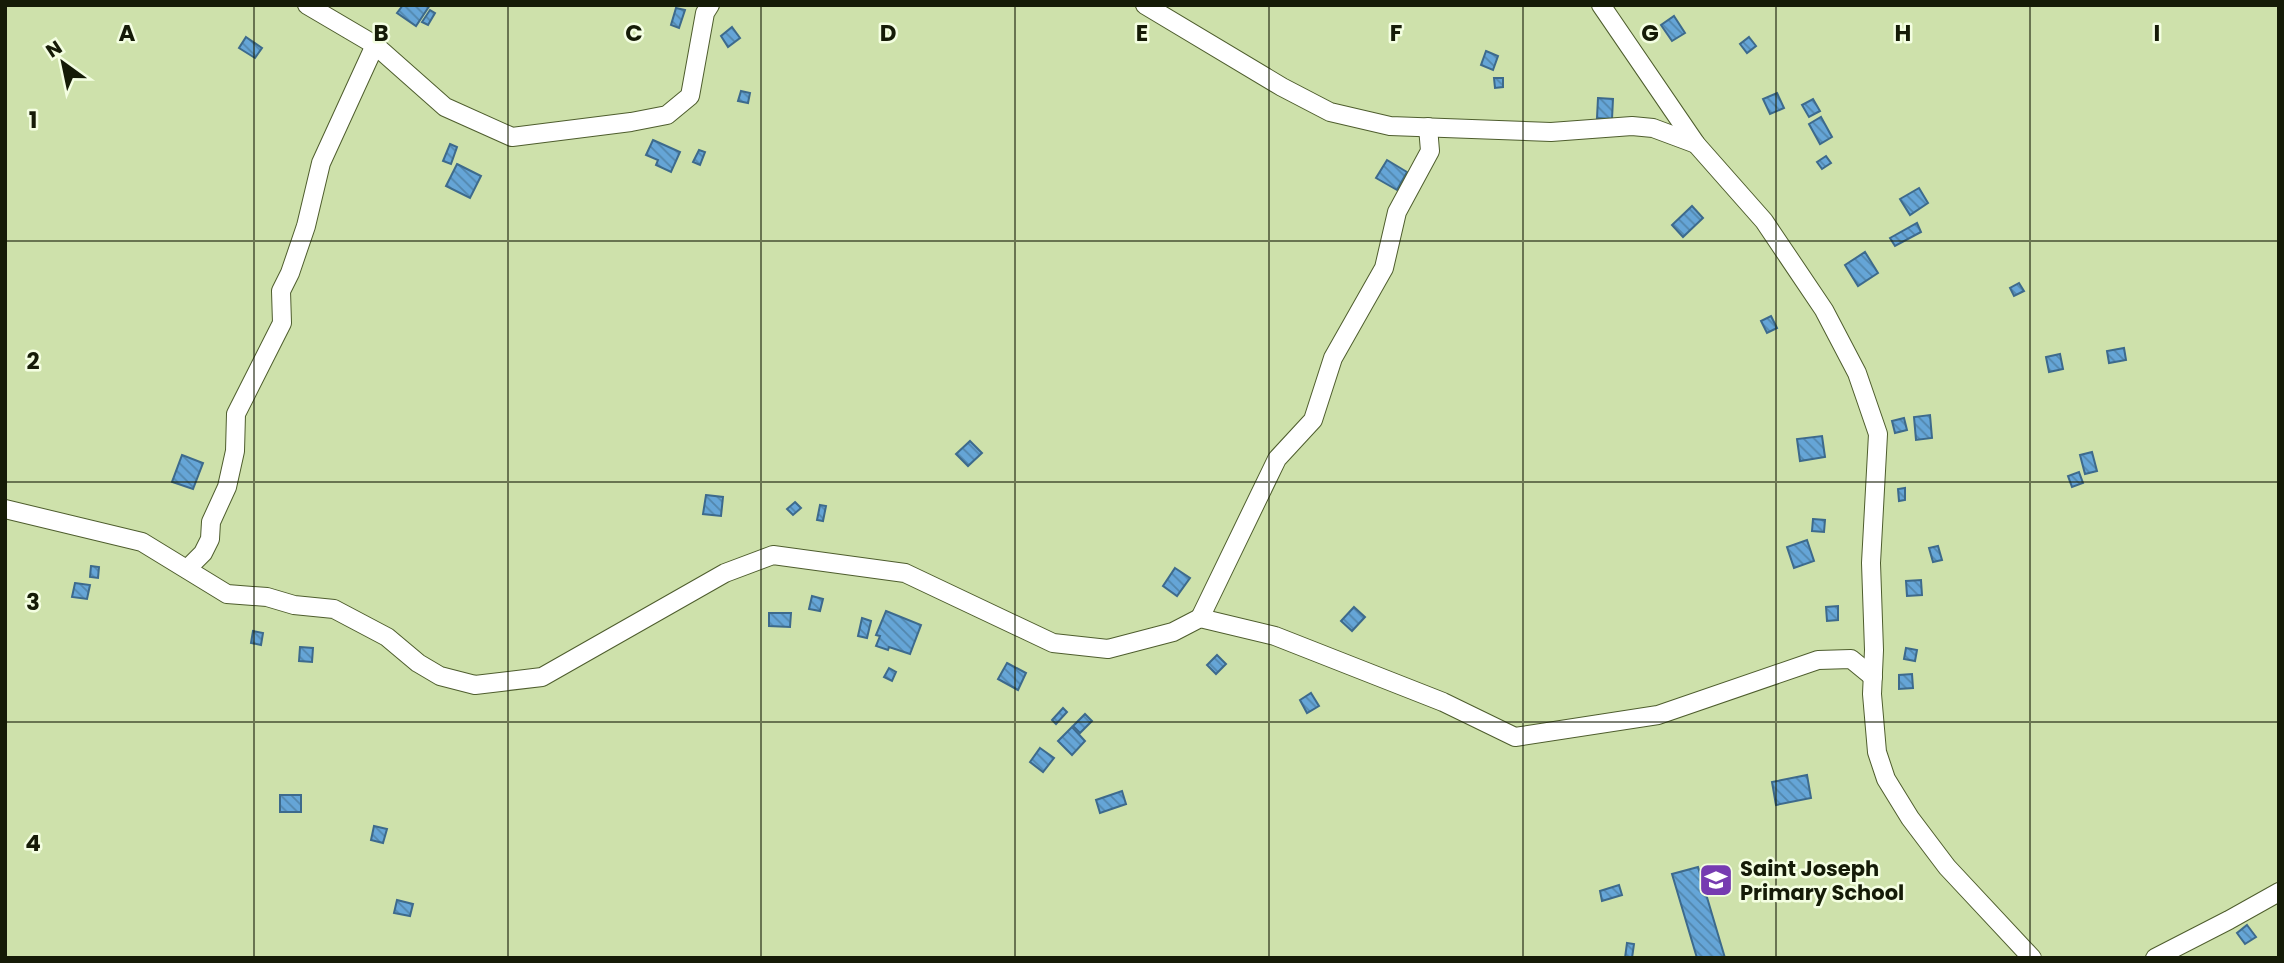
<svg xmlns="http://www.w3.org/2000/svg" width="2284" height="963" viewBox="0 0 2284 963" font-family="Poppins,sans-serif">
<defs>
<pattern id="building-back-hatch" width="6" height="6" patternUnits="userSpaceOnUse" patternTransform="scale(1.75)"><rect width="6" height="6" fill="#65a5d7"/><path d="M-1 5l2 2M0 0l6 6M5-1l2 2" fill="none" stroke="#5286ac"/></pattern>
</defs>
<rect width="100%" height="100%" fill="#cee1ab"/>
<!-- building -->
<g fill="url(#building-back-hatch)" stroke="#3d6a8c" stroke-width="2">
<path d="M403,5H430L416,26L397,13Z"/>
<path d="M676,8L685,10L679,28L671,25Z"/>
<path d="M430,10L435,13L428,25L422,22Z"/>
<path d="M1674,16L1685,33L1672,41L1661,25Z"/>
<path d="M732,27L740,38L728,47L721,36Z"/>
<path d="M246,37L262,48L255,58L239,48Z"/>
<path d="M1749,37L1756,46L1747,53L1740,44Z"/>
<path d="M1486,51L1498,56L1493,70L1481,65Z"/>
<path d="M1494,78H1503V87L1495,88Z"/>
<path d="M741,91L750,93L748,103L738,101Z"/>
<path d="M1777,93L1784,108L1770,114L1763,99Z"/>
<path d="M1598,98L1613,99L1612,119L1597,118Z"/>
<path d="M1813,99L1820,111L1809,117L1802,105Z"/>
<path d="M1821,117L1832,137L1820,144L1809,124Z"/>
<path d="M653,140L680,152L671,172L656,165L658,160L646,155Z"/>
<path d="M450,144L457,147L451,164L443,161Z"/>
<path d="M699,150L705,152L700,165L693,162Z"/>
<path d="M1826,156L1831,163L1822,169L1817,162Z"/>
<path d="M1387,160L1407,172L1397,190L1376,178Z"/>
<path d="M457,164L481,176L470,198L446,186Z"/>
<path d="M1919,188L1928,203L1910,215L1900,199Z"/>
<path d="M1692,206L1703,218L1683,237L1672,225Z"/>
<path d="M1917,223L1921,232L1895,246L1890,238Z"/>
<path d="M1865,252L1878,273L1858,286L1845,265Z"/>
<path d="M2019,283L2024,291L2014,296L2010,288Z"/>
<path d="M1771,316L1777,328L1767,333L1761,321Z"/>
<path d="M2124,348L2126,360L2109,363L2107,351Z"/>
<path d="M2060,354L2063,369L2049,372L2046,357Z"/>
<path d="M1930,415L1932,438L1916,440L1914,417Z"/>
<path d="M1904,418L1907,430L1895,433L1892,421Z"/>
<path d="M1822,436L1825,457L1800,461L1797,439Z"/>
<path d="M970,441L982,453L968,466L956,454Z"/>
<path d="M2092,452L2097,471L2085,474L2080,455Z"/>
<path d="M182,455L203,463L193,489L172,482Z"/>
<path d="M2079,472L2083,483L2072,487L2068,476Z"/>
<path d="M1905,488V500L1899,501L1898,489Z"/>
<path d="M706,495L723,497L721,516L703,514Z"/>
<path d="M795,502L801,508L793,515L787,509Z"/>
<path d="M820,505L826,506L823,521L817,520Z"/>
<path d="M1813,519L1825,520L1824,532L1812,531Z"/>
<path d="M1807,540L1814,561L1794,568L1787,547Z"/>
<path d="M1938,546L1942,560L1933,562L1929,548Z"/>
<path d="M91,566L99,567L98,578L90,577Z"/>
<path d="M1175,568L1190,578L1177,596L1163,586Z"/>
<path d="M1921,580L1922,595L1907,596L1906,581Z"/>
<path d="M75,583L90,585L87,599L72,597Z"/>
<path d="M812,596L823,599L820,611L809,609Z"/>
<path d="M1838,606V620L1827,621L1826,607Z"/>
<path d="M1354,607L1365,617L1352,631L1341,621Z"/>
<path d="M886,611L921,625L910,654L889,647L888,650L876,646L880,636L876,635Z"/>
<path d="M769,613H791L790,627L769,626Z"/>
<path d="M862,618L871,621L867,638L858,636Z"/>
<path d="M253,631L263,633L261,645L251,643Z"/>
<path d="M300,647L313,648L312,662L299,661Z"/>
<path d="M1906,648L1917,650L1915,661L1904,659Z"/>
<path d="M1217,655L1226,664L1216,674L1207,665Z"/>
<path d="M1007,663L1026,673L1018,690L998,679Z"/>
<path d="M889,668L896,672L892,681L884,677Z"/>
<path d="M1912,674L1913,688L1899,689V675Z"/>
<path d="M1311,693L1319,706L1307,713L1300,700Z"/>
<path d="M1063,708L1067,712L1056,724L1052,720Z"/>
<path d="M1085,714L1092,721L1080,733L1073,726Z"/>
<path d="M1072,727L1085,741L1072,755L1058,741Z"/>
<path d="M1040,748L1054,758L1043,772L1030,762Z"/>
<path d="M1807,775L1811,798L1776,805L1772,782Z"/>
<path d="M1122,791L1126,804L1100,813L1096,800Z"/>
<rect x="280" y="795" width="21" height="17"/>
<path d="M374,826L387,829L383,843L371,840Z"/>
<path d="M1698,867L1725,958H1697L1672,874Z"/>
<path d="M1619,885L1622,895L1602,901L1600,891Z"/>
<path d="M397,900L413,904L410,916L394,913Z"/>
<path d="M2247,925L2256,937L2245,944L2237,933Z"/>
<path d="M1627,943L1634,944L1632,958H1625Z"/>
</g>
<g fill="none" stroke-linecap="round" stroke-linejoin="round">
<!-- minor casing -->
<g stroke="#4e5d2d" stroke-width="20">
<g id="minor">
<path d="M307,5L375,45L445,107L512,137L631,122L667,115L690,96L705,13L710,5"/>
<path d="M1145,5L1282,87L1330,112L1390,126L1551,132L1632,126L1653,128L1696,144"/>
<path d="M1601,5L1696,144L1764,221L1824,310L1857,373L1878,434L1871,563L1874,650L1872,694L1877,752L1886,779L1910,818L1947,867L2032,958"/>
<path d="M5,509L142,542L227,594L267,597L294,605L334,609L387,637L418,663L440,676L475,685L542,677L725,573L773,555L905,573L1053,643L1108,649L1173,632L1200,618L1275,636L1443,702L1515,737L1658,715L1818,660L1851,659L1873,677"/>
<path d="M187,569L203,553L210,539L211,522L227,487L235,451L236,414L282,323L281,291L290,273L306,226L321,163L375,45"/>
<path d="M1200,618L1277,459L1313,420L1333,358L1384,268L1397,212L1430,151L1428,127"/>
<path d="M2155,958L2229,920L2279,892"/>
</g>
</g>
<!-- minor -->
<use href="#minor" stroke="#fff" stroke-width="18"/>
</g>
<!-- grid -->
<path fill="none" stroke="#151b07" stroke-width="2" stroke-opacity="0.55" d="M254,5V958M508,5V958M761,5V958M1015,5V958M1269,5V958M1523,5V958M1776,5V958M2030,5V958M5,241H2279M5,482H2279M5,722H2279"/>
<!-- icons -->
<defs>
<g id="school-square" transform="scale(1.75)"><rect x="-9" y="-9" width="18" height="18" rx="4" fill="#763bb1" stroke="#f4fee2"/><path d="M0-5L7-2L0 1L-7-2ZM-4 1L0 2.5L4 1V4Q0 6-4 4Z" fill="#fff"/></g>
</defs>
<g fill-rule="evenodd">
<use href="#school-square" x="1716" y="880"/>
</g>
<g text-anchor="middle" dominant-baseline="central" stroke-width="5" stroke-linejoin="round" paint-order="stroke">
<!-- poi labels -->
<g font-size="21" font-weight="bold" fill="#151b07" stroke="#f4fee2" text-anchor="start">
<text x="1740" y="868">Saint Joseph<tspan x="1740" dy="24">Primary School</tspan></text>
</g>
</g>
<g font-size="23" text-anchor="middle" font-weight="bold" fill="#151b07" stroke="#f4fee2" stroke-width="5" stroke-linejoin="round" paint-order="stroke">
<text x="127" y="41">A</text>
<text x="381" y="41">B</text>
<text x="634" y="41">C</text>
<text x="888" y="41">D</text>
<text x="1142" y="41">E</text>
<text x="1396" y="41">F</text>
<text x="1650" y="41">G</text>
<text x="1903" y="41">H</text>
<text x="2157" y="41">I</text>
<text x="33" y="128">1</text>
<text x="33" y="369">2</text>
<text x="33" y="610">3</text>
<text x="33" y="851">4</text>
</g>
<!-- border -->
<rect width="2284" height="963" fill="none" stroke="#151b07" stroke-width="14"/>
<!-- north arrow -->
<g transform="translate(63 63) rotate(327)" stroke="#f4fee2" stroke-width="5" paint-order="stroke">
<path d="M0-5L12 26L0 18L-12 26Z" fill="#151b07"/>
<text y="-10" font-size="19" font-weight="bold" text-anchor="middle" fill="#151b07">N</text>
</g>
</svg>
